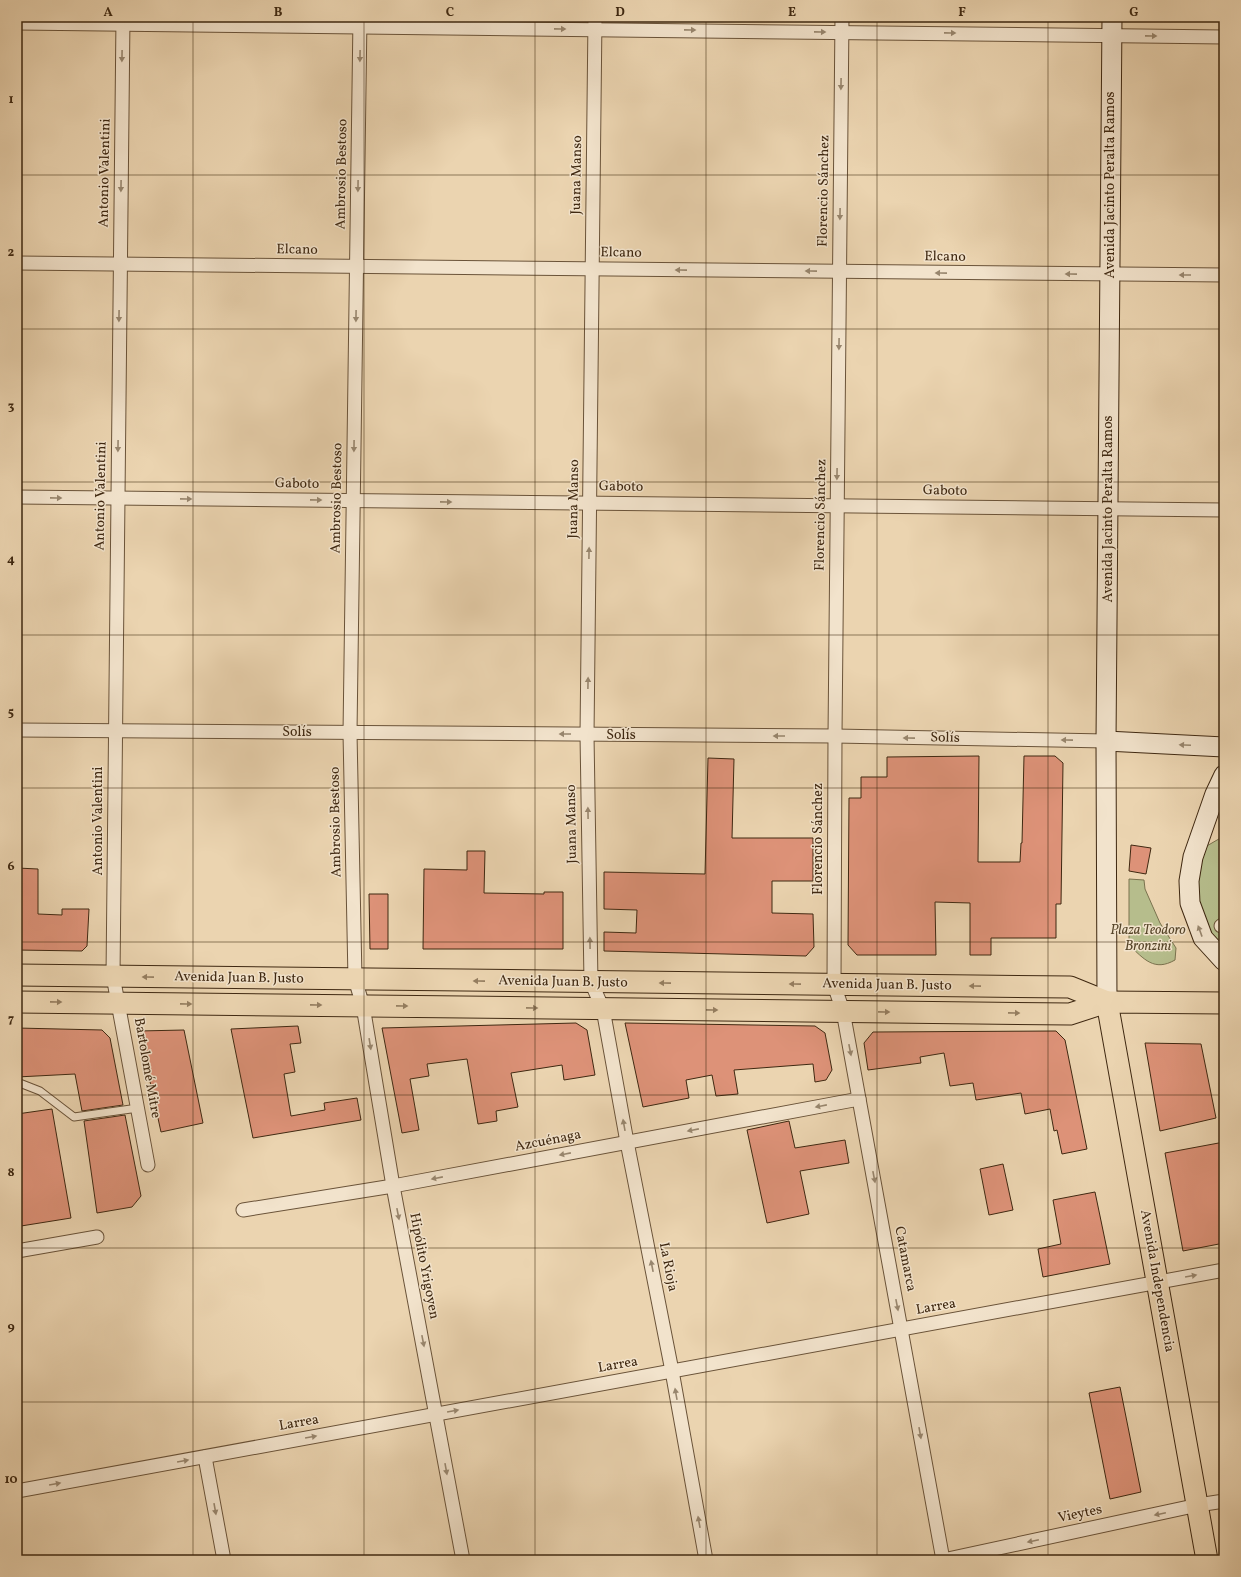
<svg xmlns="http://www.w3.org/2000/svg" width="1241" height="1577" viewBox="0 0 1241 1577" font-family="Vollkorn,serif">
<rect width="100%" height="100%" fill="#ebd4b0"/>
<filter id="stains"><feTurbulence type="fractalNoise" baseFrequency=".005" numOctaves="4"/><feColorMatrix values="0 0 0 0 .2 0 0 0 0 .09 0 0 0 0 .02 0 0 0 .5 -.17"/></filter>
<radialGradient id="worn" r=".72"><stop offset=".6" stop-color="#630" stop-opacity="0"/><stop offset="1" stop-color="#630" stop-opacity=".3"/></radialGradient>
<!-- green -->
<g fill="#b6bd8c" stroke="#7a724e">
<path d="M1224,836V953L1203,929L1195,895L1198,864L1205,847Z"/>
<path d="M1129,879L1144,880L1145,889L1160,923L1176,948L1175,960C1154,972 1144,959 1129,945Z"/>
</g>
<!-- building -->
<g fill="#dd9278" stroke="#3f2811">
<path d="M979,756L978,862H1020L1021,843H1022L1024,756H1055L1063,763L1061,904H1056V938H991V955H970V903L935,902L936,955H857L848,945L849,798H861V777H887V757Z"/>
<path d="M708,758L734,759L732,838H813V881H772V913L813,914L814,947L806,956L604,951V932L636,933L637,910L604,909V872L705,874Z"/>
<path d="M1131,845L1151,848L1146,874L1129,871Z"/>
<path d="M467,851H485L484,893L544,894V892H563V949H423L424,869L467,870Z"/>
<path d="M17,868L38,869V914L62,915V909H89L87,946L82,951L17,950Z"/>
<path d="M369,894H388V949H370Z"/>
<path d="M576,1023L587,1030L595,1075L564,1080L562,1065L511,1073L518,1107L496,1111L497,1121L478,1124L467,1059L427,1064L429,1076L410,1079L419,1130L402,1133L382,1028Z"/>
<path d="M625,1023L815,1026L825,1033L832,1070L826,1080L815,1082L813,1064L734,1070L738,1094L716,1096L712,1075L686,1080L689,1098L643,1107Z"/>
<path d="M298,1026L301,1043L290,1044L295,1072L284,1074L291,1116L325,1110L324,1103L357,1098L361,1120L253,1138L231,1029Z"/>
<path d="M17,1028L102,1030L110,1038L123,1105L82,1111L75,1074L17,1077Z"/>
<path d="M184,1030L203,1123L161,1132L139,1031Z"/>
<path d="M1056,1031L1065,1040L1087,1149L1062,1154L1057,1130L1054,1131L1050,1109L1025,1114L1021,1093L976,1100L973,1083L950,1086L944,1053L920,1057L921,1063L868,1070L864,1043L873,1032Z"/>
<path d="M1145,1043L1201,1044L1216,1118L1160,1131Z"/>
<path d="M52,1109L71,1218L21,1226L17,1203V1114Z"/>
<path d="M125,1115L141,1196L132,1207L97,1213L84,1121Z"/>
<path d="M789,1121L795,1148L845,1140L849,1163L800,1171L809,1214L767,1223L747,1130Z"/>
<path d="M1224,1142V1243L1183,1251L1165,1153Z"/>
<path d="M1003,1164L1013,1210L989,1215L980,1169Z"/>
<path d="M1095,1192L1110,1264L1043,1277L1038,1249L1061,1244L1053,1200Z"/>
<path d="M1120,1387L1141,1492L1110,1499L1089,1393Z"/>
</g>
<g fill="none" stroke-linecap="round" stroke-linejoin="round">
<!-- lane casing -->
<g stroke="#6a5339" stroke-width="9">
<path id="lane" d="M17,1082L40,1091L74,1117L138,1108"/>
</g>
<!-- street casing -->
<g stroke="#6a5339" stroke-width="15">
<g id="street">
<path d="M123,17L113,976L148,1165"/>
<path d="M360,17L350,733L355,979L363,1006L393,1186L463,1560"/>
<path d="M595,17L587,735L591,982L603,1009L627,1142L672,1371L706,1560"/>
<path d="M842,17L835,736L834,985L843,1011L943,1560"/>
<path d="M17,23L1224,37"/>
<path d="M17,263L1224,275"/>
<path d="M17,497L1224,510"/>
<path d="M17,730L835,736L1106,741"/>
<path d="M1221,926L1224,924"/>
<path d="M243,1210L393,1186L859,1099"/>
<path d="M17,1251L97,1237"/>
<path d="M205,1457L224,1560"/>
<path d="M17,1491L1224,1270"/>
<path d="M943,1560L1198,1505L1224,1501"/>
</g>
</g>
<!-- secondary casing -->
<g stroke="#3f2811" stroke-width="21">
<g id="secondary">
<path d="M1106,741L1224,747"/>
<path d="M1224,775L1215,794L1193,857L1189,881L1190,903L1203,938L1224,961"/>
<path d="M1107,1002L1106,741L1112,17"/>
</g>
</g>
<!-- primary casing -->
<g stroke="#3f2811" stroke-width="23">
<g id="primary">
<path d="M17,975L1070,987L1107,1002"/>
<path d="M17,1002L1070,1014L1107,1002L1224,1003"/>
<path d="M1107,1002L1207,1560"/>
</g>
</g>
<!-- lane -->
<use href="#lane" stroke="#f2e3cc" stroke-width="7"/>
<!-- street -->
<use href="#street" stroke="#f2e3cc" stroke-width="13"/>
<!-- secondary -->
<use href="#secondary" stroke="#f2e3cc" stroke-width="19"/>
<!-- primary -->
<use href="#primary" stroke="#ebd4b0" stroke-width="21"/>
</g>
<!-- one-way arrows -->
<defs><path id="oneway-solid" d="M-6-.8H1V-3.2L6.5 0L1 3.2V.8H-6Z"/></defs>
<g fill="#98866e">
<use href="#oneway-solid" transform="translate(560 29) rotate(1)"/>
<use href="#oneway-solid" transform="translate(690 30) rotate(1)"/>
<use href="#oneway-solid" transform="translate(820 32) rotate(1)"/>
<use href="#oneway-solid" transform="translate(950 33) rotate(1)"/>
<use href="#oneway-solid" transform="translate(1151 36) rotate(1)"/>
<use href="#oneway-solid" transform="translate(122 56) rotate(91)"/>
<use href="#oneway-solid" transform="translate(360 56) rotate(91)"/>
<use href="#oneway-solid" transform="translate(841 84) rotate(91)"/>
<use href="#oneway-solid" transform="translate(121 186) rotate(91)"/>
<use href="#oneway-solid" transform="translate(358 186) rotate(91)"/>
<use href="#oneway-solid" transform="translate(840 214) rotate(91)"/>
<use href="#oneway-solid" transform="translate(681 270) rotate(-179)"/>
<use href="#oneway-solid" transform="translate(811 271) rotate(-179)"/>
<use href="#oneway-solid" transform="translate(941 273) rotate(-179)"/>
<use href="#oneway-solid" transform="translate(1071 274) rotate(-179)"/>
<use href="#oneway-solid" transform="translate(1185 275) rotate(-180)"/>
<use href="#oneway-solid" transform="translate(119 316) rotate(91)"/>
<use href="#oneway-solid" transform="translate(356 316) rotate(91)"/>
<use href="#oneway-solid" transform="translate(839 344) rotate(91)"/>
<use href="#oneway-solid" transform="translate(118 446) rotate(91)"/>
<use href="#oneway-solid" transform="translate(354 446) rotate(91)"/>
<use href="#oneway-solid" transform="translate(837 474) rotate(91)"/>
<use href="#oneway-solid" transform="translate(56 498) rotate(1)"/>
<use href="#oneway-solid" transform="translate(186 499) rotate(1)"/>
<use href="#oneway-solid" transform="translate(316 500) rotate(1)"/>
<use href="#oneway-solid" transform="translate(446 502) rotate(1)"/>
<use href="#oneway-solid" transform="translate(589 553) rotate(-89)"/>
<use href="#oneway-solid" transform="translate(588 683) rotate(-89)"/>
<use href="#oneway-solid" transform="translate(565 734) rotate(-180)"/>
<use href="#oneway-solid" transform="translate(779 736) rotate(-180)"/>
<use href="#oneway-solid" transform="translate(909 738) rotate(-179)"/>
<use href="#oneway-solid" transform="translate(1067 740) rotate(-179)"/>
<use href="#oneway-solid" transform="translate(1185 745) rotate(-177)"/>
<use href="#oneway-solid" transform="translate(588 813) rotate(-91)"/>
<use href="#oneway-solid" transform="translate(1200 931) rotate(-110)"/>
<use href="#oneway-solid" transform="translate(590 943) rotate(-91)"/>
<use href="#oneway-solid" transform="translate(370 1044) rotate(81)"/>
<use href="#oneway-solid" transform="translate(850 1050) rotate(79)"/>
<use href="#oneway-solid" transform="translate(821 1106) rotate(169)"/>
<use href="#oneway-solid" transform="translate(624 1125) rotate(-100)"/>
<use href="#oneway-solid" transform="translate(693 1130) rotate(169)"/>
<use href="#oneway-solid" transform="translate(565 1154) rotate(169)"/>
<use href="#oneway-solid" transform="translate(874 1177) rotate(79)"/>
<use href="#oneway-solid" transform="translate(437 1178) rotate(169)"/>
<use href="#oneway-solid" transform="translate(398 1214) rotate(79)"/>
<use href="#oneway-solid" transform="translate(652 1266) rotate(-101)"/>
<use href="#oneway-solid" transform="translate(1191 1276) rotate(-10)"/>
<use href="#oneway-solid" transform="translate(897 1305) rotate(79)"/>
<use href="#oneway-solid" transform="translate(423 1341) rotate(79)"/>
<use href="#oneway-solid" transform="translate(676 1394) rotate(-100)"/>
<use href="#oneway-solid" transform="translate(453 1411) rotate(-10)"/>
<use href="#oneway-solid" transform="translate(920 1433) rotate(80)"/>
<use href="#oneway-solid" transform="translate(311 1437) rotate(-10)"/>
<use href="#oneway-solid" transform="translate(183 1461) rotate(-10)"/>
<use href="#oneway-solid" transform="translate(446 1469) rotate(80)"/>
<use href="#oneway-solid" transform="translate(55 1484) rotate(-10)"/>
<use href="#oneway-solid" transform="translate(215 1509) rotate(80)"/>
<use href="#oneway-solid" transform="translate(1160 1514) rotate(168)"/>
<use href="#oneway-solid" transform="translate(699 1522) rotate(-100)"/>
<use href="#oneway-solid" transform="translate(1033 1541) rotate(168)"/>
</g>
<g fill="#957e60">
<use href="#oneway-solid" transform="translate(148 977) rotate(-179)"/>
<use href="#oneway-solid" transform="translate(479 981) rotate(-179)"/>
<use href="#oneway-solid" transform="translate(665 983) rotate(-179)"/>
<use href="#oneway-solid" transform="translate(795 984) rotate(-179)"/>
<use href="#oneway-solid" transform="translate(975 986) rotate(-179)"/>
<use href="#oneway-solid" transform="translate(56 1002) rotate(1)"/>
<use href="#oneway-solid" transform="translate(186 1004) rotate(1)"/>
<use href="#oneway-solid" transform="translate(316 1005) rotate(1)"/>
<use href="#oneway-solid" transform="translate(402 1006) rotate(1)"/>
<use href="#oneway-solid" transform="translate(532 1008) rotate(1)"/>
<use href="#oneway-solid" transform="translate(712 1010) rotate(1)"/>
<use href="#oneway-solid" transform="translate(884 1012) rotate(1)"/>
<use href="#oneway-solid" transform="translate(1014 1013) rotate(1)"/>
</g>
<!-- grid -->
<path fill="none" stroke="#3f2811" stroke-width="1" stroke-opacity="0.55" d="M193,17V1560M364,17V1560M535,17V1560M706,17V1560M877,17V1560M1048,17V1560M17,175H1224M17,329H1224M17,482H1224M17,635H1224M17,788H1224M17,942H1224M17,1095H1224M17,1248H1224M17,1402H1224"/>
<g text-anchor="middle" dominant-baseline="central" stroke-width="3" stroke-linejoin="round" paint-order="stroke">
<!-- street labels -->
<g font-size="14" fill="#3f2811" stroke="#f2e3cc">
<text transform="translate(105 173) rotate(-89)">Antonio Valentini</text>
<text transform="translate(342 174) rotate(-89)">Ambrosio Bestoso</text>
<text transform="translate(577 175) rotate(-89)">Juana Manso</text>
<text transform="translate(1110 185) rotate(-90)">Avenida Jacinto Peralta Ramos</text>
<text transform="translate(824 191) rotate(-89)">Florencio Sánchez</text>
<text transform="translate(297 250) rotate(1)">Elcano</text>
<text transform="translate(621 253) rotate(1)">Elcano</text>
<text transform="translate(945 257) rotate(1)">Elcano</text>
<text transform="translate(297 484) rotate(1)">Gaboto</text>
<text transform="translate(621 487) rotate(1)">Gaboto</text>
<text transform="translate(945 491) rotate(1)">Gaboto</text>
<text transform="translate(101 496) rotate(-89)">Antonio Valentini</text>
<text transform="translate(337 498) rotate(-89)">Ambrosio Bestoso</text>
<text transform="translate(574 499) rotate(-89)">Juana Manso</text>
<text transform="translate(1108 509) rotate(-90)">Avenida Jacinto Peralta Ramos</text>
<text transform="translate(821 515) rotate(-89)">Florencio Sánchez</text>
<text x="297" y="732">Solís</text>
<text x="621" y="735">Solís</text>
<text transform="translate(945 738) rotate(1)">Solís</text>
<text transform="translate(98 821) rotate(-90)">Antonio Valentini</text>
<text transform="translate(336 822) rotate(-91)">Ambrosio Bestoso</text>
<text transform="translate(572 824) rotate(-91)">Juana Manso</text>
<text transform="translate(818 839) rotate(-90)">Florencio Sánchez</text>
<text transform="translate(239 978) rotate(1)">Avenida Juan B. Justo</text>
<text transform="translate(563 982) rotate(1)">Avenida Juan B. Justo</text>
<text transform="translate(887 985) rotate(1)">Avenida Juan B. Justo</text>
<text transform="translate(147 1068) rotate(80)">Bartolomé Mitre</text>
<text transform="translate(548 1141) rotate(-11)">Azcuénaga</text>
<text transform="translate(905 1259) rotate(79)">Catamarca</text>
<text transform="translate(424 1266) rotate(79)">Hipólito Yrigoyen</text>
<text transform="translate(668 1267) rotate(79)">La Rioja</text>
<text transform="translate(1157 1281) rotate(80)">Avenida Independencia</text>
<text transform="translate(936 1307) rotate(-10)">Larrea</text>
<text transform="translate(618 1365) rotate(-10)">Larrea</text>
<text transform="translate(299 1423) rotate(-10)">Larrea</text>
<text transform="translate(1080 1514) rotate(-12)">Vieytes</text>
</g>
<!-- park labels -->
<g font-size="14" font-style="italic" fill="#57462a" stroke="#f2e3cc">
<text x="1148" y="930">Plaza Teodoro<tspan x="1148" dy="16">Bronzini</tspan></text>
</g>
</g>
<!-- margin -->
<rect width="1241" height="1577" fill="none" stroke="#ebd4b0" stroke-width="44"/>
<rect x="22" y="22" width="1197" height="1533" fill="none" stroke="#3f2811" stroke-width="1.5"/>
<g font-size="13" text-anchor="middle" font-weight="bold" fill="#3f2811">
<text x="108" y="16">A</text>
<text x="278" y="16">B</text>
<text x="450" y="16">C</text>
<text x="620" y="16">D</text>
<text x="792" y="16">E</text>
<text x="962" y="16">F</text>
<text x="1134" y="16">G</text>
<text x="11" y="103">1</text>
<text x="11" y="256">2</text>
<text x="11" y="410">3</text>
<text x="11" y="563">4</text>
<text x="11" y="716">5</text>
<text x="11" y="870">6</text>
<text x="11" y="1023">7</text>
<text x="11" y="1176">8</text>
<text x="11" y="1330">9</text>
<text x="11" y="1483">10</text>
</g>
<rect width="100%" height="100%" filter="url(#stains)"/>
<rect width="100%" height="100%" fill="url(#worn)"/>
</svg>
